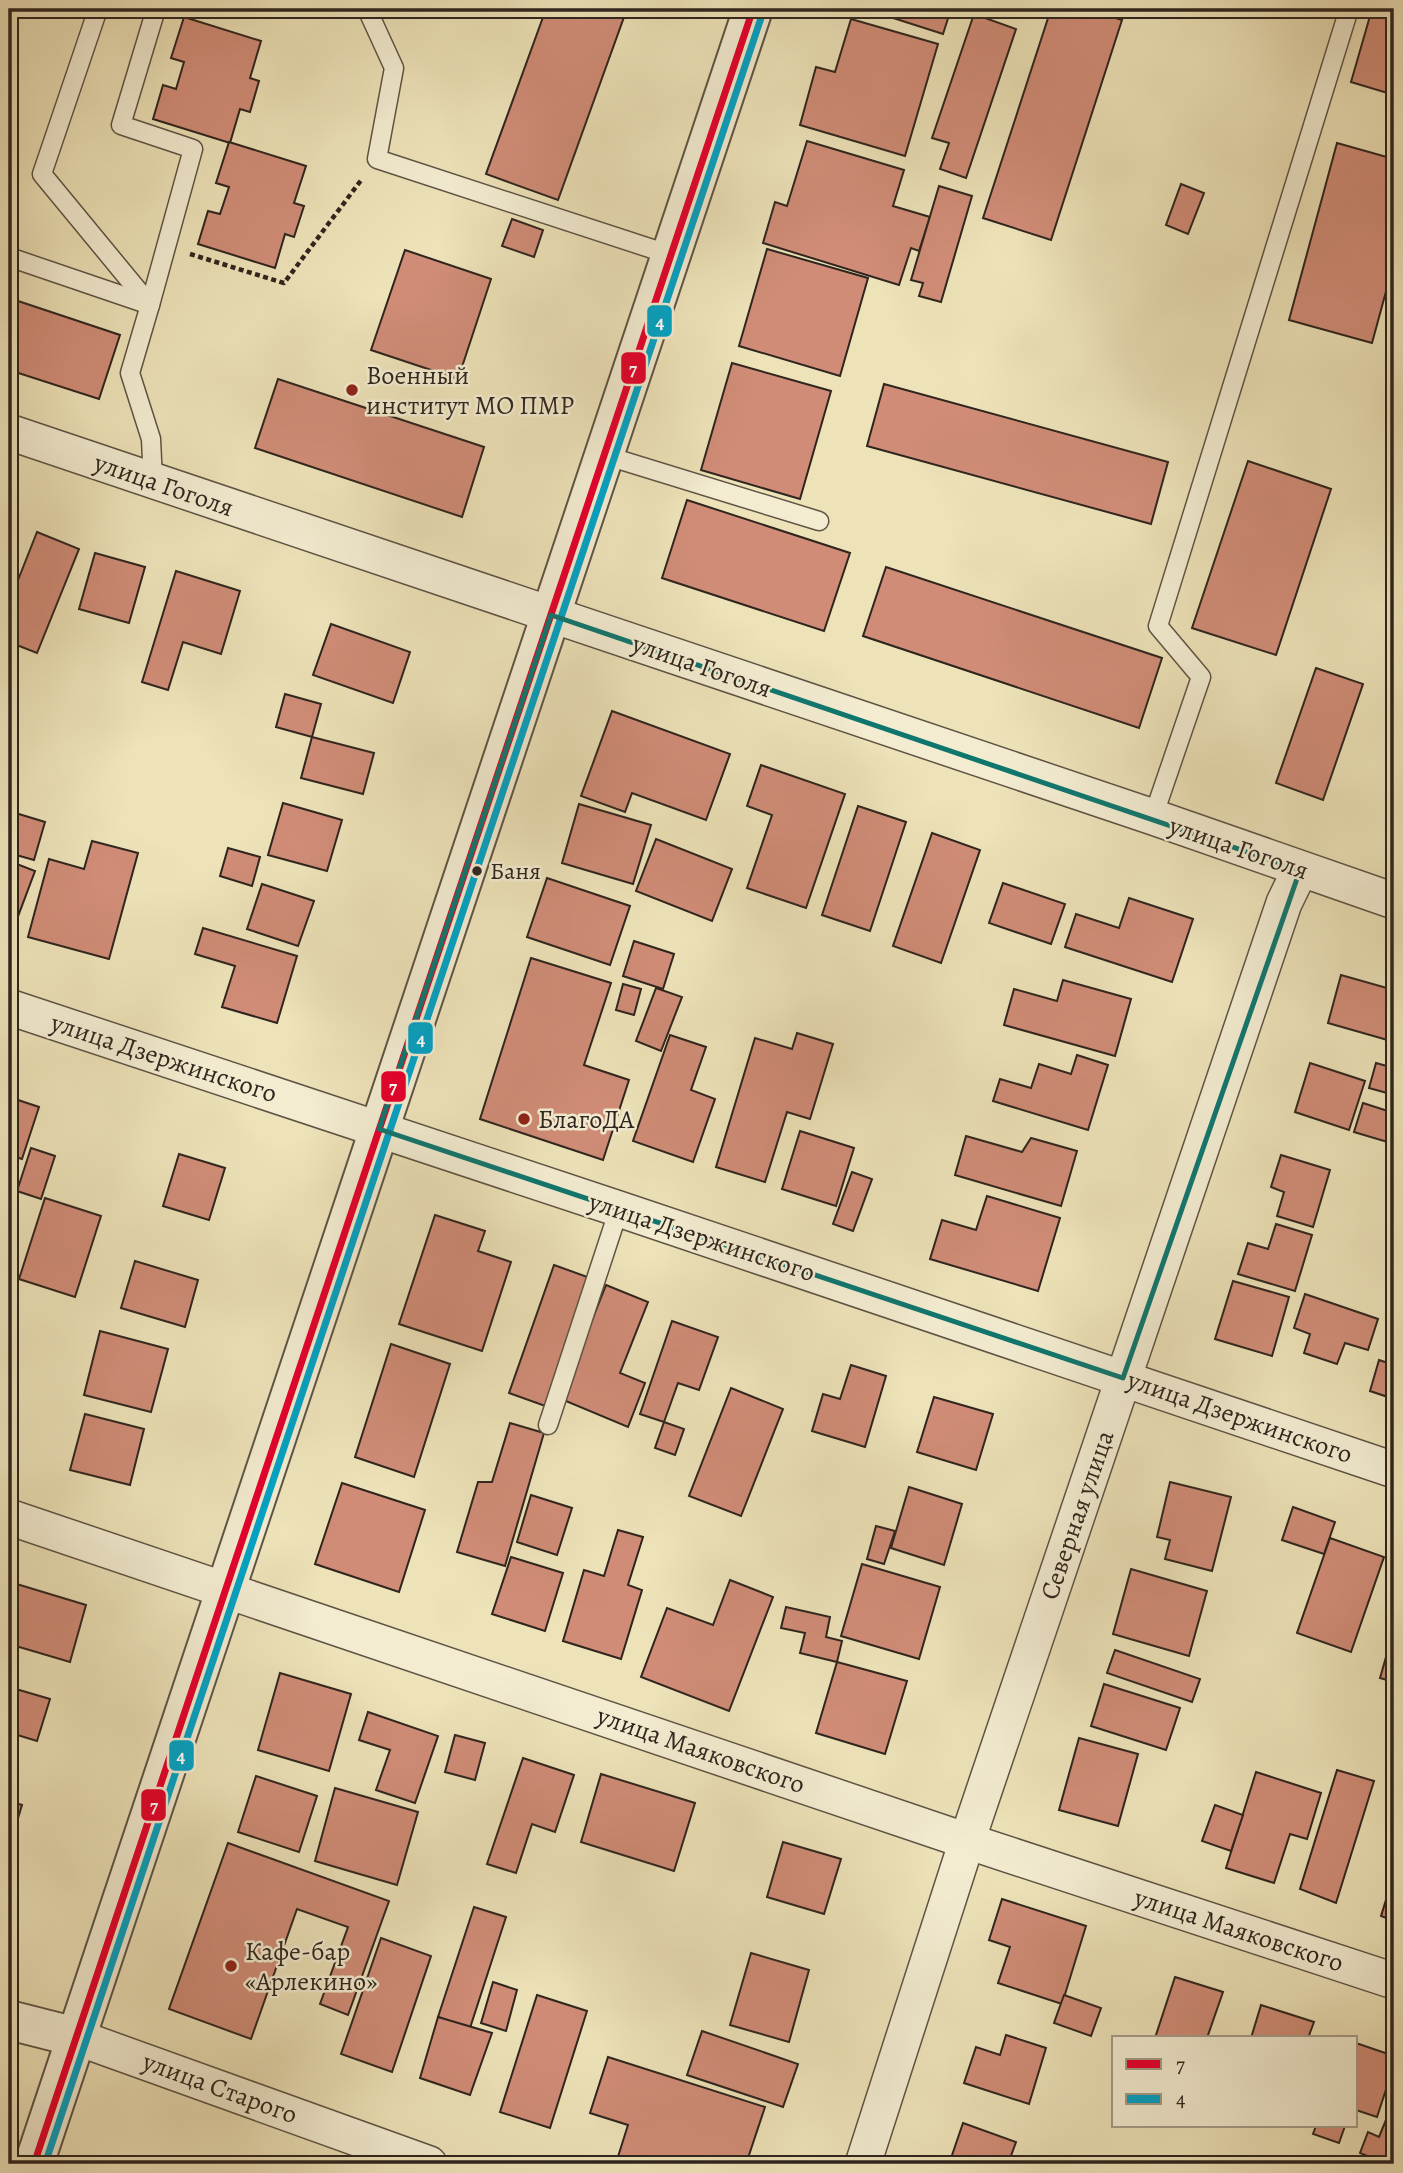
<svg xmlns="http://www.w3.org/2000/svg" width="1403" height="2173" viewBox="0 0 1403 2173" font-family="Alegreya,serif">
<rect width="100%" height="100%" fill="#ede2b8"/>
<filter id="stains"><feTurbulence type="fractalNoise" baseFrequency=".00286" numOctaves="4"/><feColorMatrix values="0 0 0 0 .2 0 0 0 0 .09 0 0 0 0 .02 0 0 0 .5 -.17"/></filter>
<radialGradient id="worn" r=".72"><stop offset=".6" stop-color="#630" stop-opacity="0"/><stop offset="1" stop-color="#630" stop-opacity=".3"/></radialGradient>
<!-- building -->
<g fill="#d08c77" stroke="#2f251e" stroke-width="2">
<path d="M546,9H602L624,17L558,200L486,174Z"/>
<path d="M865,9H951L943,34Z"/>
<path d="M1051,9H1088L1122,20L1051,240L983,218Z"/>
<path d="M1372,9H1394V95L1351,82Z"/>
<path d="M974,14L1016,29L966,178L940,169L949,143L932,138Z"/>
<path d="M184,17L261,41L250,78L259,81L250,112L240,109L230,143L153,119L163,85L176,89L184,62L171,58Z"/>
<path d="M851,19L938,44L905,156L800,125L816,67L835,72Z"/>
<path d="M807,141L904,170L893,206L930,217L919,251L911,248L899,285L763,243L775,202L787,206Z"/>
<path d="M229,142L306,166L294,203L304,206L294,237L285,234L275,268L198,244L208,211L220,214L229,187L216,183Z"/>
<path d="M1337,143L1394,159V262L1372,343L1289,320Z"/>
<path d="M1181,184L1204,193L1188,234L1166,225Z"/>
<path d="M939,186L972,196L941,302L919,296L923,283L911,280Z"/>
<path d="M512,219L543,230L534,257L502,246Z"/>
<path d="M767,249L868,278L840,376L739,346Z"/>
<path d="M405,250L491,279L458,379L371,350Z"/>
<path d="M9,298L120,335L99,399L9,370Z"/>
<path d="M732,363L831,391L800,499L701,470Z"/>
<path d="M278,379L484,447L462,517L255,448Z"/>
<path d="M884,384L1168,462L1151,524L867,446Z"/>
<path d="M1248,461L1331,489L1276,655L1192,628Z"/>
<path d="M687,500L850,553L824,631L662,578Z"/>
<path d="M37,532L79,549L37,653L9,642V603Z"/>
<path d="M95,553L145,567L129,623L79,609Z"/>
<path d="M886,567L1162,658L1139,728L863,636Z"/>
<path d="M176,571L240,591L221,654L183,642L168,690L142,682Z"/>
<path d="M331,624L410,652L393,703L313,675Z"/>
<path d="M1316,668L1363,684L1323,800L1276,783Z"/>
<path d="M285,694L321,704L312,737L276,727Z"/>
<path d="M612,711L730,754L706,820L632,793L625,812L581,796Z"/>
<path d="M312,737L374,753L363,794L301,778Z"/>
<path d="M761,765L845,794L806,908L747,888L772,815L747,806Z"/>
<path d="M283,803L342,820L327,871L268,855Z"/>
<path d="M579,804L651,825L633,884L562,863Z"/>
<path d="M858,806L906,822L870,931L822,915Z"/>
<path d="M9,811L45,822L34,860L9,853Z"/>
<path d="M932,833L980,850L941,963L893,946Z"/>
<path d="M656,839L732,869L712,921L636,891Z"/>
<path d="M92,841L138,853L109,959L28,937L49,859L84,869Z"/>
<path d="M228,848L260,857L252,886L220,876Z"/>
<path d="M9,861L35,871L14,927L9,926Z"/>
<path d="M547,878L630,906L610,965L527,937Z"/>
<path d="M1003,883L1065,904L1051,944L989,923Z"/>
<path d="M262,884L314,901L298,946L247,929Z"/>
<path d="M1129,898L1193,919L1172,982L1065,947L1076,914L1119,928Z"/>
<path d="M203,928L297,956L277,1023L222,1007L235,966L195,954Z"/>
<path d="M634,941L674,954L663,989L623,976Z"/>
<path d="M531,958L611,983L584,1065L629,1080L603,1160L480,1119Z"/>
<path d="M1341,975L1394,990V1030L1391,1041L1328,1023Z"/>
<path d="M1063,980L1131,999L1115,1056L1004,1025L1014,989L1057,1001Z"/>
<path d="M623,984L641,989L634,1015L616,1010Z"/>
<path d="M656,988L682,997L661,1051L636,1041Z"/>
<path d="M797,1033L833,1044L810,1119L787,1112L765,1182L716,1167L755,1038L792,1049Z"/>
<path d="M670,1035L706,1047L691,1090L715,1099L693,1162L633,1141Z"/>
<path d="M1077,1055L1108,1065L1088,1130L993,1101L1000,1079L1031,1088L1039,1064L1071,1074Z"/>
<path d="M1310,1063L1365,1081L1349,1130L1295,1112Z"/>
<path d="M1376,1063L1394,1068V1095L1369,1088Z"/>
<path d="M9,1097L39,1107L22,1159L9,1155Z"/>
<path d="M1363,1103L1394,1113V1144L1354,1132Z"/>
<path d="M800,1131L854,1148L836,1206L782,1189Z"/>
<path d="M966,1136L1022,1152L1031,1138L1077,1151L1061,1206L955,1175Z"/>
<path d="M31,1148L55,1156L41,1199L17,1191Z"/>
<path d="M179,1154L225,1168L209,1220L163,1206Z"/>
<path d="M1281,1155L1330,1170L1313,1227L1277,1216L1284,1192L1271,1187Z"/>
<path d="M852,1172L872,1179L853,1231L833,1224Z"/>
<path d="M987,1196L1060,1218L1038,1291L930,1259L942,1220L976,1230Z"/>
<path d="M45,1198L101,1216L75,1297L19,1279Z"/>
<path d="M435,1215L485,1231L478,1251L511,1262L482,1351L399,1324Z"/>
<path d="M1276,1224L1312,1235L1295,1291L1238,1274L1248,1243L1268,1249Z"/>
<path d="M135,1261L198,1280L185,1327L121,1308Z"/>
<path d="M554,1265L593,1279L548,1407L509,1393Z"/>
<path d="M1233,1281L1289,1297L1272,1356L1215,1339Z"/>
<path d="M606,1285L648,1302L620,1373L645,1383L628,1427L561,1399Z"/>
<path d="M1305,1294L1378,1319L1368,1350L1345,1343L1337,1364L1304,1353L1310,1334L1294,1328Z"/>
<path d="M672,1321L718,1337L699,1390L678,1383L664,1422L640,1414Z"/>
<path d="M100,1331L168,1349L151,1412L84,1395Z"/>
<path d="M391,1344L450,1364L414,1477L355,1457Z"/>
<path d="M1379,1360L1394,1365V1399L1370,1391Z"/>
<path d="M851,1365L886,1376L865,1447L812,1431L823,1394L840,1399Z"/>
<path d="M731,1388L783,1409L741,1516L689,1496Z"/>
<path d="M934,1397L993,1414L976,1470L917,1452Z"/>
<path d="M85,1414L144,1429L130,1485L70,1470Z"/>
<path d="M664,1422L684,1429L675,1455L655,1448Z"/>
<path d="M510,1423L544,1433L505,1566L457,1552L478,1482H492Z"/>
<path d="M1170,1482L1231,1497L1212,1571L1165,1559L1170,1540L1157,1537Z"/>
<path d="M342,1483L425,1510L399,1592L315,1564Z"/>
<path d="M909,1487L962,1504L944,1565L891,1548Z"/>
<path d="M531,1495L572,1508L557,1555L517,1542Z"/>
<path d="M1293,1507L1335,1522L1324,1554L1282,1540Z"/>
<path d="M876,1526L895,1531L884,1564L867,1559Z"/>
<path d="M618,1530L643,1537L628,1585L642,1590L621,1659L563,1641L584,1570L604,1576Z"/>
<path d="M1330,1538L1384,1557L1351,1652L1297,1633Z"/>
<path d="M511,1557L563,1573L545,1631L492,1614Z"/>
<path d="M862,1564L940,1587L919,1659L841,1636Z"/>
<path d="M1131,1569L1207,1591L1189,1656L1113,1634Z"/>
<path d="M730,1580L773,1597L729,1711L641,1677L667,1608L713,1625Z"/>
<path d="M10,1582L86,1605L70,1662L9,1644Z"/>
<path d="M786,1607L830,1617L826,1637L842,1641L837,1662L800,1653L805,1633L781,1628Z"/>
<path d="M1394,1629V1682L1380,1678Z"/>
<path d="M1115,1650L1200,1679L1192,1702L1107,1673Z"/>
<path d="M837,1662L907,1681L885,1754L816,1733Z"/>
<path d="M280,1673L351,1694L329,1771L258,1750Z"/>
<path d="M1104,1684L1180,1708L1166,1750L1091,1726Z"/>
<path d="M9,1687L50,1699L37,1741L11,1733L9,1741Z"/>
<path d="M368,1712L438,1736L415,1803L376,1790L390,1750L359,1740Z"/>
<path d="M455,1735L485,1743L475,1780L445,1772Z"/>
<path d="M1079,1738L1138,1754L1118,1826L1059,1810Z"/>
<path d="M523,1758L574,1775L555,1832L532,1824L516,1873L487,1864Z"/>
<path d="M1337,1770L1374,1781L1336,1903L1300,1889Z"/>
<path d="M1256,1772L1321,1793L1307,1839L1290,1834L1274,1883L1226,1868Z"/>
<path d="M601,1774L695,1803L674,1871L581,1842Z"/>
<path d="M256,1776L317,1796L299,1852L238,1832Z"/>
<path d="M335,1788L418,1812L397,1885L315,1861Z"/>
<path d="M9,1801L22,1805L9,1848Z"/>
<path d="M1215,1805L1243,1815L1231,1851L1202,1841Z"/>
<path d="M783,1842L841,1859L824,1914L767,1897Z"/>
<path d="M228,1843L389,1901L348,2015L320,2004L348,1927L297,1909L251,2039L169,2009Z"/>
<path d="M1394,1874V1921L1381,1916Z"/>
<path d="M1002,1899L1086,1926L1062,2004L998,1983L1010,1947L989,1940Z"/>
<path d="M474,1907L506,1917L470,2028L438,2017Z"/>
<path d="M381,1938L431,1956L392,2072L341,2054Z"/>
<path d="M751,1953L809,1970L789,2042L730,2025Z"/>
<path d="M1175,1977L1223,1992L1207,2038H1155Z"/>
<path d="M493,1982L517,1990L506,2031L481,2023Z"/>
<path d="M537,1995L587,2011L550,2128L500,2112Z"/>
<path d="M1064,1995L1101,2008L1091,2036L1054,2023Z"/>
<path d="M1261,2005L1314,2022L1308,2038H1251Z"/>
<path d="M438,2017L492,2033L470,2095L420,2078Z"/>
<path d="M702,2031L798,2064L783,2107L687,2075Z"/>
<path d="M1006,2035L1046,2048L1029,2104L964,2083L976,2047L1000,2055Z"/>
<path d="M1356,2043L1394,2056V2065L1377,2117L1356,2110Z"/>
<path d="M608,2057L765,2107L746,2164L616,2163L628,2125L590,2113Z"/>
<path d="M1388,2115L1394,2117V2146L1387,2164L1360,2153L1368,2132L1379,2137Z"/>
<path d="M963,2123L1016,2142L1008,2164H949Z"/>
<path d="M1316,2126H1345L1339,2143L1313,2134Z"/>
</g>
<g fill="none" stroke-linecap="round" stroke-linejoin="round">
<!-- service casing -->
<g stroke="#5e5444" stroke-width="21">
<g id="service">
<path d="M98,9L42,174L150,305L193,149L121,125L156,9"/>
<path d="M367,9L394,68L377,159L671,255"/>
<path d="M9,257L150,305L130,373L151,439L153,482"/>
<path d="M604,455L819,521"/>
<path d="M1153,817L1201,677L1158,626L1349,9"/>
<path d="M548,1425L619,1209"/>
</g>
</g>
<!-- minor casing -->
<g stroke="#5e5444" stroke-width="38">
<g id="minor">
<path d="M9,432L1153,817L1394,901"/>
<path d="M9,1007L619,1209L1394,1470"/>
<path d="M9,1517L967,1841L1394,1981"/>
<path d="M76,2037L429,2164"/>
<path d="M863,2164L967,1841L1284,903L1300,870"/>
</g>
</g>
<!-- tertiary casing -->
<g stroke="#5e5444" stroke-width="42">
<g id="tertiary">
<path d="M9,2020L76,2037"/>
<path d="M34,2164L753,9"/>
</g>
</g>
<!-- path -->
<path stroke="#2f251e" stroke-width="4.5" stroke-dasharray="5 3.5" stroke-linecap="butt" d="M190,254L284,283L362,179"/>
<!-- service -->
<use href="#service" stroke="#f3ecd1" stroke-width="18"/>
<!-- minor -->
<use href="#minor" stroke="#f3ecd1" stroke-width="35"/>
<!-- tertiary -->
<use href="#tertiary" stroke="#f3ecd1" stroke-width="38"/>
<!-- bus-1 casing -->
<g stroke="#f3ecd1" stroke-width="12">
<path id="bus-1" d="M34,2164L753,9"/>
</g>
<!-- bus-2 casing -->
<g stroke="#f3ecd1" stroke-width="12">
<path id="bus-2" d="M45,2164L763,12"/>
</g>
<!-- bus-1 -->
<use href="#bus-1" stroke="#e4002b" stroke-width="7"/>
<!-- bus-2 -->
<use href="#bus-2" stroke="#02a2c5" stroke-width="7"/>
</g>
<!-- marked area -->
<path fill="none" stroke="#0f766e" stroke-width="5" stroke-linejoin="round" d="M551,615L1300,870L1123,1378L379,1129Z"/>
<!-- markers -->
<g fill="#8f2418" stroke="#f3ecd1" stroke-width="2.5">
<circle cx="352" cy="390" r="7"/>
<circle cx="524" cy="1119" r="7"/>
<circle cx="231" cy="1966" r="7"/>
</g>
<circle fill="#2f251e" stroke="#f3ecd1" stroke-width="2.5" cx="477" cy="871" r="6"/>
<g text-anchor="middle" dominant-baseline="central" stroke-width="5" stroke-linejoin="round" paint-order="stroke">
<!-- bus labels -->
<g font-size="24" fill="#2f251e" stroke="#f3ecd1" text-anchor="start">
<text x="490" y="871">Баня</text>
</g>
<!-- poi labels -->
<g font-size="26" fill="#2f251e" stroke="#f3ecd1" text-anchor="start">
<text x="366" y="375">Военный<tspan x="366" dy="30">институт МО ПМР</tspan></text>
<text x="538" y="1119">БлагоДА</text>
<text x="245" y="1951">Кафе-бар<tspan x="245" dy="30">«Арлекино»</tspan></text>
</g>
<!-- street labels -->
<g font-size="26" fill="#2f251e" stroke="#f3ecd1">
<text transform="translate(164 485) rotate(19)">улица Гоголя</text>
<text transform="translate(702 666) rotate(19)">улица Гоголя</text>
<text transform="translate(1239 848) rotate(19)">улица Гоголя</text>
<text transform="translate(164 1058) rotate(18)">улица Дзержинского</text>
<text transform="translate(702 1237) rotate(18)">улица Дзержинского</text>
<text transform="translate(1240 1417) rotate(19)">улица Дзержинского</text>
<text transform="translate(1077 1515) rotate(-71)">Северная улица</text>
<text transform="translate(701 1750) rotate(19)">улица Маяковского</text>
<text transform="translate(1239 1930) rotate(18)">улица Маяковского</text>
<text transform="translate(220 2088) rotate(20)">улица Старого</text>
</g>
</g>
<g stroke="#f3ecd1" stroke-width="2.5">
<rect x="646" y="304" width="27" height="34" rx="7" fill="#02a2c5"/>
<rect x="620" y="351" width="27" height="34" rx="7" fill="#e4002b"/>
<rect x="407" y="1021" width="27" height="34" rx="7" fill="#02a2c5"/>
<rect x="380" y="1070" width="27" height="33" rx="7" fill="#e4002b"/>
<rect x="168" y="1739" width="27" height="33" rx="7" fill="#02a2c5"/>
<rect x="140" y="1788" width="27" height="34" rx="7" fill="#e4002b"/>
</g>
<g font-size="19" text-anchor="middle" font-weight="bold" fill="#fff">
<text x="660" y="328">4</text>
<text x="633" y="375">7</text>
<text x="421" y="1045">4</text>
<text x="393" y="1093">7</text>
<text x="181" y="1762">4</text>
<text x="154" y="1812">7</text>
</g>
<!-- margin -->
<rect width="1403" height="2173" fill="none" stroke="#ede2b8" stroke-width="35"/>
<rect x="10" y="10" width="1382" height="2152" fill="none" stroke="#2f251e" stroke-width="3.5"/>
<rect x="18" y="18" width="1368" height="2138" fill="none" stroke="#2f251e" stroke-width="2"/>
<!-- legend -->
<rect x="1112" y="2036" width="245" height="91" fill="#f3ecd1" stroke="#a59c89" stroke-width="2"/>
<rect x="1126" y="2059" width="35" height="10" fill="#e4002b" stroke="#a59c89" stroke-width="2"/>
<text x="1176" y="2072" font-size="21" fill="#2f251e">7</text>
<rect x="1126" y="2094" width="35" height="10" fill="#02a2c5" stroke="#a59c89" stroke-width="2"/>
<text x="1176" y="2106" font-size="21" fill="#2f251e">4</text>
<rect width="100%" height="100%" filter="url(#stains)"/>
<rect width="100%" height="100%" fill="url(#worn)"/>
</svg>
